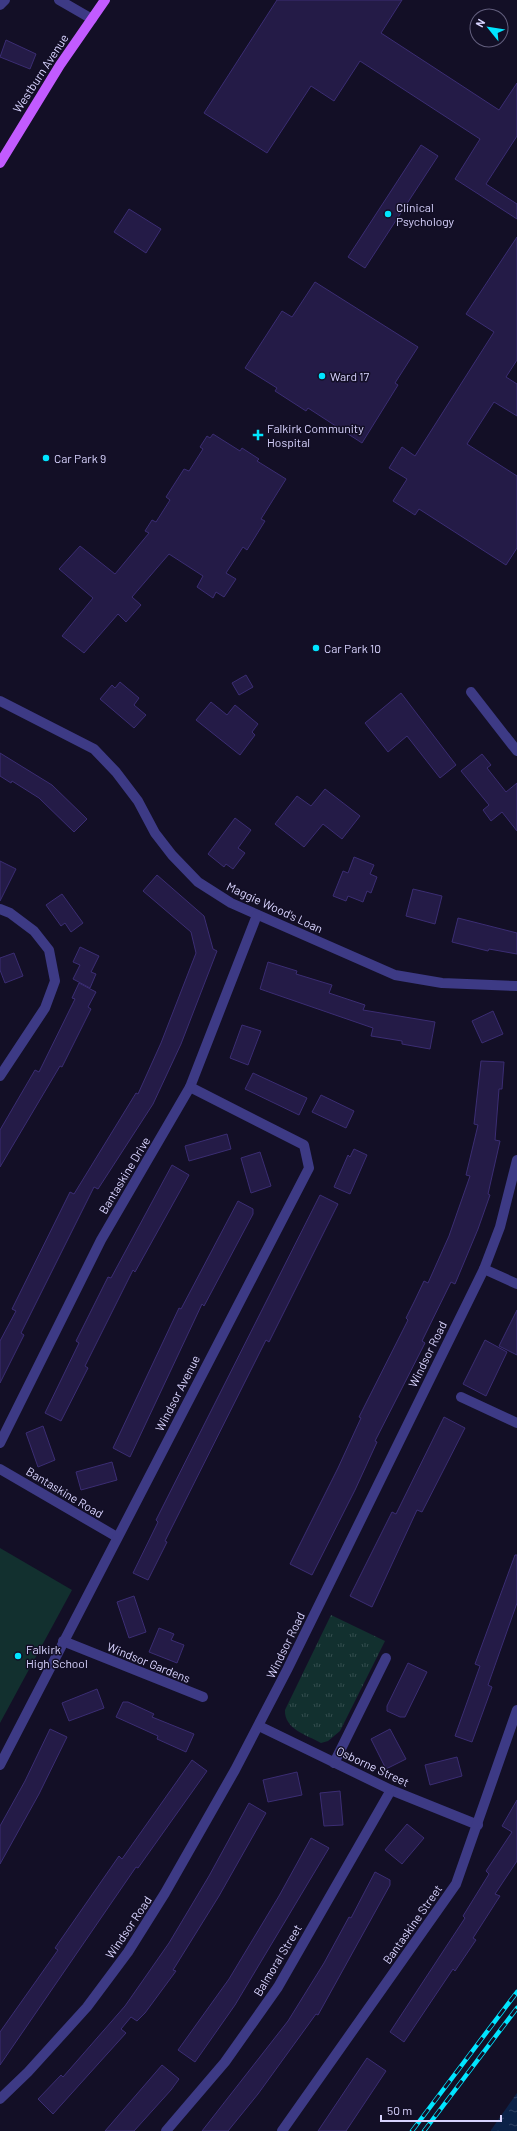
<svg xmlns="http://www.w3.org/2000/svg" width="517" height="2131" viewBox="0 0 517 2131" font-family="Barlow,sans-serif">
<defs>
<pattern id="grass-tufts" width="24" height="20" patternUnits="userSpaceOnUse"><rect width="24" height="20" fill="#12302f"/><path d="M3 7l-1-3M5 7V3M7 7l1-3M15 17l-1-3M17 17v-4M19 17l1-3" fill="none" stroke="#344d4e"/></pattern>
<pattern id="water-ripples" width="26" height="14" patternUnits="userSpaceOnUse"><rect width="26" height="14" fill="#0c2248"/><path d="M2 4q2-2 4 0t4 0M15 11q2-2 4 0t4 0" fill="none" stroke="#2f4163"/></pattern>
</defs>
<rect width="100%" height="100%" fill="#130f26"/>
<!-- grass -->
<path fill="url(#grass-tufts)" d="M331,1615L385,1641L340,1731L328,1741L321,1743C307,1735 284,1729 285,1710Z"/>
<!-- green -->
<path fill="#12302f" d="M0,1548L72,1590L0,1723Z"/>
<!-- water -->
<path fill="url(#water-ripples)" d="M517,2093V2131H491V2130Z"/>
<!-- building -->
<g fill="#241b47" stroke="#3b2d73">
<path d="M277,0H402L381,33L499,110L517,83V136L486,184L517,204V219L455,179L480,139L360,61L334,101L311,86L267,153L204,113Z"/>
<path d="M6,40L36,54L30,69L0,57Z"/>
<path d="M421,145L438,156L365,268L348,257Z"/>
<path d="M129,209L161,229L146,253L114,232Z"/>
<path d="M517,237V360L506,377L517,384V416L494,402L467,444L517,476V548L506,565L419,509L415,515L393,501L407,479L389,468L402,447L415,456L494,332L466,314Z"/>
<path d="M315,282L418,347L395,383L398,385L362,443L308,408L306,411L275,391L277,388L245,368L282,311L292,317Z"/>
<path d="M213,434L240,451L242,448L259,459L257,461L286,479L261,519L265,521L247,550L243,547L226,573L236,579L224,597L216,592L213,598L197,587L203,576L169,554L132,597L141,605L126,622L118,614L84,653L62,636L93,598L59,569L80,546L115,574L149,533L145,531L152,520L156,522L170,500L166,497L184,469L189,471L203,449L200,447L207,436L210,438Z"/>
<path d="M246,675L253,687L239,695L232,683Z"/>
<path d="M120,682L139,698L134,705L146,715L134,728L100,699L112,685L115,688Z"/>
<path d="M401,693L456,765L440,778L407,736L388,752L365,723Z"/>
<path d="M211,702L227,715L235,705L258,724L252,732L255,735L240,755L196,720Z"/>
<path d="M0,753L52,785L87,819L74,832L39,798L12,781L11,783L0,776Z"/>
<path d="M482,754L491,765L487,768L506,792L517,783V831L502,812L491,821L483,810L489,805L461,771Z"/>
<path d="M325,789L360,816L342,839L323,824L304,847L275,824L297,796L311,806Z"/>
<path d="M235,818L251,830L238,848L245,853L233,869L226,864L224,867L208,854Z"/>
<path d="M354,857L374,865L370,874L377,877L371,893L367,891L363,902L348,896L346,901L333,896L343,871L348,873Z"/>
<path d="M0,861L16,869L0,901Z"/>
<path d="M157,875L204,916L213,949L217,951L181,1044L153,1104L98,1189L94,1187L21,1333L24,1335L0,1383V1341L16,1311L12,1309L70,1192L74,1194L136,1093L138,1094L161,1043L196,953L191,932L143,891Z"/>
<path d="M413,889L442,896L435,924L406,916Z"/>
<path d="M62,894L83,923L71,932L65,923L61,926L46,905Z"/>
<path d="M458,918L517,933V954L489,949L488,951L452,942Z"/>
<path d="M80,947L99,956L91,972L96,974L90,988L73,979L80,965L73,962Z"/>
<path d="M14,953L23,976L5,983L0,970V958Z"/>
<path d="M268,962L297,971L296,974L332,985L329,993L365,1005L363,1010L435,1022L430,1049L402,1044V1041L371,1036L373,1028L260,989Z"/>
<path d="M79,983L96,992L88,1007L91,1009L62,1067L60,1066L0,1167V1130L35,1070L39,1072L75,999L72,998Z"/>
<path d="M493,1011L503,1034L482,1043L472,1021Z"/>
<path d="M242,1025L261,1031L248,1065L230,1058Z"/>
<path d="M481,1061L504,1062L502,1089H499L495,1140L500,1141L488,1194L490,1195L478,1229L455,1284L451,1282L422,1341L425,1343L375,1441L377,1442L355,1490L312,1575L290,1564L338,1468L361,1418L359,1417L408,1320L406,1318L415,1300L424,1281L428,1283L449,1236L470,1176L466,1175L478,1125L474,1124Z"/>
<path d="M253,1073L307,1098L299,1115L245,1089Z"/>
<path d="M321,1095L354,1111L346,1128L312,1112Z"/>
<path d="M227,1134L231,1149L189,1161L185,1146Z"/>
<path d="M354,1149L367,1155L350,1194L334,1187L348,1155L350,1157Z"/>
<path d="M260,1152L271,1186L251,1193L241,1158Z"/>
<path d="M172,1165L189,1175L135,1272L133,1270L85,1366L88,1368L61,1421L45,1413L79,1343L76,1341L108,1277L111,1278Z"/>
<path d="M320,1195L338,1204L269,1342L266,1340L165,1541L167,1542L148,1580L133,1573L158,1522L156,1520Z"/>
<path d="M238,1201L253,1209V1214L204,1306L202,1304L130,1457L113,1448L179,1308L181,1309Z"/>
<path d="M517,1310V1355L499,1346Z"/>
<path d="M485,1340L507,1352L486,1396L463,1384Z"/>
<path d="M444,1417L465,1428L422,1512L417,1510L372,1607L350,1596L392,1512L396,1514Z"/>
<path d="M43,1426L55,1460L38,1467L26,1433Z"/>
<path d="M112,1462L117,1480L81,1490L76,1472Z"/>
<path d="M515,1555H517V1603L488,1685L492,1687L472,1742L455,1736L480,1666L475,1664Z"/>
<path d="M134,1596L146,1632L129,1638L117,1602Z"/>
<path d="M159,1628L174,1634L171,1640L184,1645L177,1663L149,1652Z"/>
<path d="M408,1663L427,1672L405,1717H400L387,1711V1706Z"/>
<path d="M97,1689L104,1708L69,1721L62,1703Z"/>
<path d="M123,1702H128L154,1714L152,1717L194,1734L186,1752L157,1739L158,1736L116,1717Z"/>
<path d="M50,1729L67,1737L39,1794L0,1864V1826L25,1781Z"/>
<path d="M390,1729L406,1759L386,1769L371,1739Z"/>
<path d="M457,1757L462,1776L430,1785L425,1765Z"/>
<path d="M192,1760L207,1771L138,1868L136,1867L0,2065V2032L58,1950L55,1948L119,1856L122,1859Z"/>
<path d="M297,1772L302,1795L268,1802L263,1780Z"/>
<path d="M340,1791L343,1825L324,1826L320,1793Z"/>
<path d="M517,1800V1861L495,1894L500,1896L473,1938L476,1940L455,1971L453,1969L404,2042L390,2032L465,1918L463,1916L489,1874L486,1871L512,1832L502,1826Z"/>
<path d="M249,1803L266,1813L219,1896L173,1970L176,1971L145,2013L137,2021L131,2017L121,2029L126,2033L53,2114L38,2099L61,2075L63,2077L125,2006L169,1943L209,1876Z"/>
<path d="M407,1824L424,1838L402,1864L385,1850Z"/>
<path d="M311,1838L329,1848L235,2005L195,2062L178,2050L229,1979L279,1896Z"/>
<path d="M375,1872L390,1880V1885L318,2015L316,2014L258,2094L228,2131H202L288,2021L324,1963L349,1917L351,1918Z"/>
<path d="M367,2058L386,2071L346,2131H318Z"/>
<path d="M162,2065L179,2079L171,2090L134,2131H105Z"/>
</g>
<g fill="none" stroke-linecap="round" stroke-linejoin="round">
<!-- minor -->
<g stroke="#3d3a85" stroke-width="10">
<path d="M59,0L92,19"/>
<path d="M0,5L5,0"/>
<path d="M471,692L517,751"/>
<path d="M0,701L94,749L116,772L138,801L155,833L172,855L198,882L231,903L395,975L442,983L517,986"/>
<path d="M0,909L10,913L34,931L49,950L55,981L45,1008L0,1076"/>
<path d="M484,1269L517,1284"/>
<path d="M461,1397L517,1423"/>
<path d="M0,1443L101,1240L190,1087L257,915"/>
<path d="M0,1469L117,1537"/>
<path d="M63,1641L203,1697"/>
<path d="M259,1726L391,1790L478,1825"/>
<path d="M334,1763L386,1658"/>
<path d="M0,1765L309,1168L304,1145L190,1087"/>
<path d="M0,2099L28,2072L87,2007L128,1952L165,1893L235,1770L287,1670L484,1269L500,1227L517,1160"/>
<path d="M166,2131L225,2062L278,1987L391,1790"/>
<path d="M282,2131L456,1884L517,1710"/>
</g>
<!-- major -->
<path stroke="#c25bff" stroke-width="10" d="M0,163L60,65L105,0"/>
<!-- rail casing -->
<g stroke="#00e5ff" stroke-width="4.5">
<g id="rail">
<path d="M412,2131L517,1992"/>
<path d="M424,2131L517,2008"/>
</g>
</g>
<!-- rail -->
<use href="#rail" stroke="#130f26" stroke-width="3" stroke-dasharray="9" stroke-linecap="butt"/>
</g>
<!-- markers -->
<g fill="#00e5ff" stroke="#130f26" stroke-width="1.5">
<circle cx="388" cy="214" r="4"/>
<circle cx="322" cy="376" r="4"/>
<path d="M256 429h4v4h4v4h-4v4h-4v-4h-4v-4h4z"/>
<circle cx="46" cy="458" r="4"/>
<circle cx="316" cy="648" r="4"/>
<circle cx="18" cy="1656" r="4"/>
</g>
<g text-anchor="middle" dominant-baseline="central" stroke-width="3" stroke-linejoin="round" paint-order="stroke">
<!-- street labels -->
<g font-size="12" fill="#d9d4ff" stroke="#130f26">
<text transform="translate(40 73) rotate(-57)">Westburn Avenue</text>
<text transform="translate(275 907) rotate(25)">Maggie Wood's Loan</text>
<text transform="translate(124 1175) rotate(-59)">Bantaskine Drive</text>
<text transform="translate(427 1354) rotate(-64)">Windsor Road</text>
<text transform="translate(177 1393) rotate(-63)">Windsor Avenue</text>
<text transform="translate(65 1492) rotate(31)">Bantaskine Road</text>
<text transform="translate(285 1645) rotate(-64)">Windsor Road</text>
<text transform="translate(149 1662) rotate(22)">Windsor Gardens</text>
<text transform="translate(373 1766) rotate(25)">Osborne Street</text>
<text transform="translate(412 1924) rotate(-55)">Bantaskine Street</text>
<text transform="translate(128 1927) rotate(-56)">Windsor Road</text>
<text transform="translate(277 1960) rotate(-59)">Balmoral Street</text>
</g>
<!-- poi labels -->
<g font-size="12" fill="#d9d4ff" stroke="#130f26" text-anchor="start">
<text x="396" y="207">Clinical<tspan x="396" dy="14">Psychology</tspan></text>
<text x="330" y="376">Ward 17</text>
<text x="267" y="428">Falkirk Community<tspan x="267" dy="14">Hospital</tspan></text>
<text x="54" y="458">Car Park 9</text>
<text x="324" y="648">Car Park 10</text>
<text x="26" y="1649">Falkirk<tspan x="26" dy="14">High School</tspan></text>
</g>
</g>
<!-- north arrow -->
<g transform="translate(489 28) rotate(300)"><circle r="19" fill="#130f26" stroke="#625e7d"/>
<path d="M0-3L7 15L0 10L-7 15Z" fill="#00e5ff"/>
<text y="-6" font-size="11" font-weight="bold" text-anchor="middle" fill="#d9d4ff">N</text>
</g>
<!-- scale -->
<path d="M381 2115v6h120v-6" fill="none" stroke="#d9d4ff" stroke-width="2"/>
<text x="387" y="2115" font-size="12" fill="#d9d4ff" stroke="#130f26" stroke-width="3" paint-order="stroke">50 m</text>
</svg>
